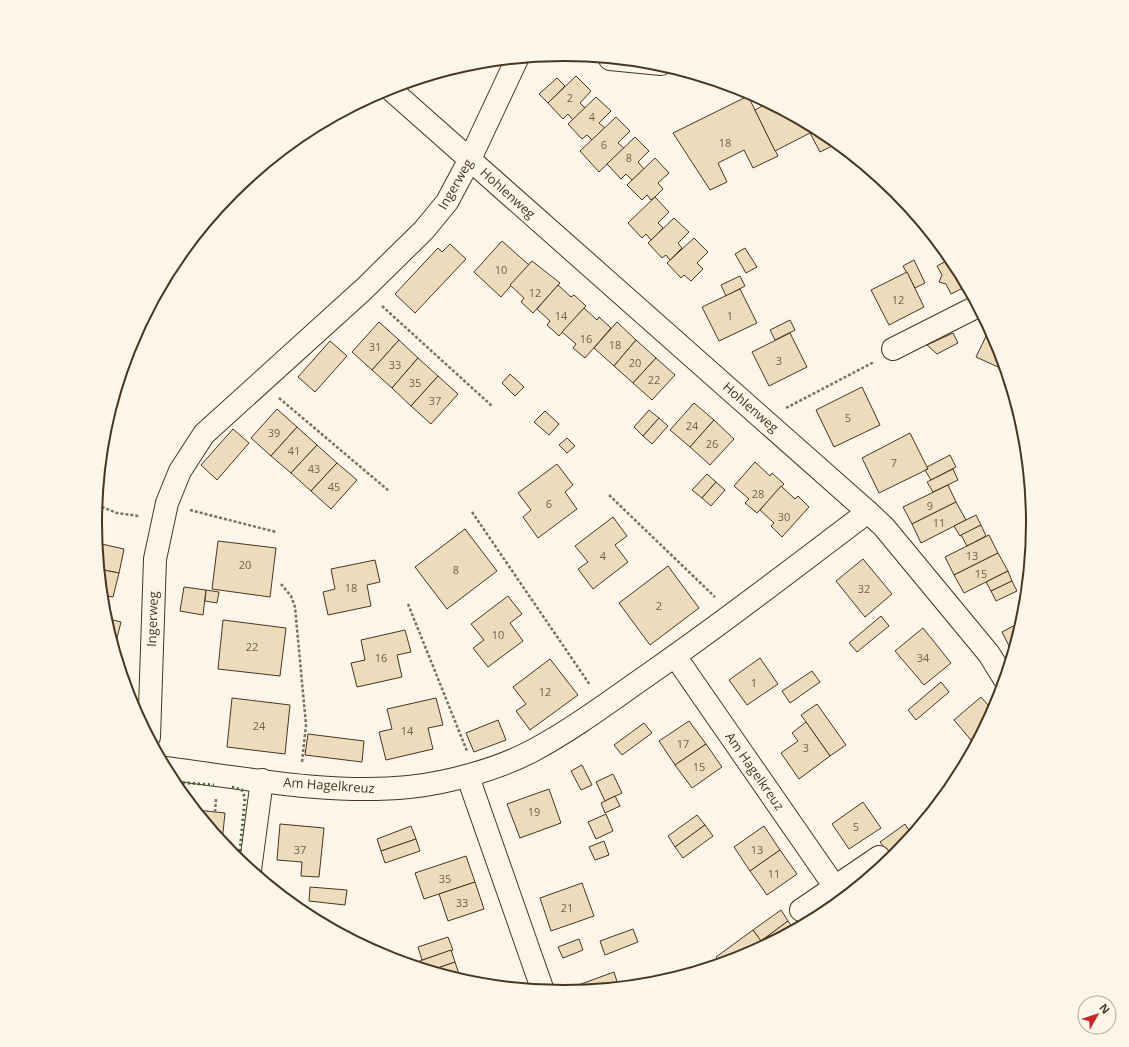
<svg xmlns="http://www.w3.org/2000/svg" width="1129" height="1047" viewBox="0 0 1129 1047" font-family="'Open Sans',sans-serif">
<rect width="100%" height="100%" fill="#fbf6e9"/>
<!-- building -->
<g fill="#ecdcbc" stroke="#4a3520">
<path d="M576,76L591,91L580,103L585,108L573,120L568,114L563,119L548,103Z"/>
<path d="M557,78L565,86L548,103L539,94Z"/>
<path d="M748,96L778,156L753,168L744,150L718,163L727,182L710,190L673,133Z"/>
<path d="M596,97L611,111L599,123L605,128L592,140L587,135L582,139L568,124Z"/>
<path d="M768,103L826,133L838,143L820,152L810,133L775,151L755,110Z"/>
<path d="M616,117L630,131L618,143L624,148L599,172L580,151Z"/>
<path d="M635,137L649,151L638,162L644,169L632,180L626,174L621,179L607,164Z"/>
<path d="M655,158L669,173L658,183L663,189L655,197L651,200L647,195L642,200L627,185Z"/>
<path d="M655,197L669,212L658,223L663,228L651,240L646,234L642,238L628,223Z"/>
<path d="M674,218L689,232L678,243L682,248L670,260L666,255L662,258L648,243Z"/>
<path d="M694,238L708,252L697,263L703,269L691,281L684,275L681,278L667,263Z"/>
<path d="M502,241L529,265L501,297L474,272Z"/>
<path d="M450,244L466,259L415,313L395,294L438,248L442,252Z"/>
<path d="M745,248L757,267L746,273L735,254Z"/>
<path d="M949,255L967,286L951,294L946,284L939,282L942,275L937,266L950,259Z"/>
<path d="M914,260L925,283L915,288L903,266Z"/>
<path d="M532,261L560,283L533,313L521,302L524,298L510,285Z"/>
<path d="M907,272L924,307L889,325L871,290Z"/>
<path d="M740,276L745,286L726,296L721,285Z"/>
<path d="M558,285L571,297L574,295L586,306L559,336L547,325L550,321L537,309Z"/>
<path d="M740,289L757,323L719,341L702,307Z"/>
<path d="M584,308L597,320L599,317L611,328L585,358L573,348L576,344L562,332Z"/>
<path d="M790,320L795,330L775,340L770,330Z"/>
<path d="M379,322L399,340L372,370L352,352Z"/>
<path d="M617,322L636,340L614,366L594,348Z"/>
<path d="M990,328L998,344L1002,357L998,367L976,357Z"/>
<path d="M790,333L807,367L769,386L752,352Z"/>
<path d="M953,333L958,343L937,354L927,345Z"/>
<path d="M399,340L418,358L392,388L372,370Z"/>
<path d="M636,340L656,358L633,383L614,366Z"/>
<path d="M330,341L347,356L315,392L298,377Z"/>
<path d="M418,358L438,376L411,406L392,388Z"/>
<path d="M656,358L675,375L652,400L633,383Z"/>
<path d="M510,374L524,387L515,396L502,383Z"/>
<path d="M438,376L458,394L431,424L411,406Z"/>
<path d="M862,387L880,425L834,447L816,410Z"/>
<path d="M694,403L714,420L690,447L670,430Z"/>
<path d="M277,409L297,427L271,456L251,438Z"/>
<path d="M649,410L659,418L643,436L634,427Z"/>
<path d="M545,411L559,424L549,435L534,422Z"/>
<path d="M659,418L668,426L652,444L643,436Z"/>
<path d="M714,420L734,439L710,465L690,447Z"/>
<path d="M297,427L317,445L291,473L271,456Z"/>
<path d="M233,429L249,443L217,480L201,465Z"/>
<path d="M910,433L928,469L879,493L862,458Z"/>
<path d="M567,438L575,446L567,453L559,445Z"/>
<path d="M317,445L337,463L311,491L291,473Z"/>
<path d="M950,455L956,467L931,480L925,470L928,469L927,467Z"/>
<path d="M755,462L770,476L772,473L784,484L757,513L745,503L749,499L734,486Z"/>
<path d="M337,463L357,480L331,509L311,491Z"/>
<path d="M557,464L573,485L565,492L577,509L538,538L523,517L531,510L518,493Z"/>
<path d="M953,469L958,480L933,492L927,482Z"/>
<path d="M707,474L716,482L702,498L692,490Z"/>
<path d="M716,482L725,490L711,506L702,498Z"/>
<path d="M948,485L956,502L912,524L903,507Z"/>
<path d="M781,486L795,499L798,496L809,507L782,537L771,526L774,523L760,510Z"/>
<path d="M956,502L966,520L921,543L912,524Z"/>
<path d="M976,515L981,525L960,536L954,526Z"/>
<path d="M613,517L627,536L615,545L628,562L593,589L578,569L588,562L575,546Z"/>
<path d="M981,525L986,536L967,546L961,535Z"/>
<path d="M465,529L497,571L447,609L415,567Z"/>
<path d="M989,535L998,553L954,575L945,557Z"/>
<path d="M218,541L276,548L270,597L212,589Z"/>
<path d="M97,543L124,549L119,573L99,569Z"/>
<path d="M998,553L1008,571L964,593L954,575Z"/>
<path d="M863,559L892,594L865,617L836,581Z"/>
<path d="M375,560L380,582L367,585L371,606L328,615L323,592L335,589L331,569Z"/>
<path d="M668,566L699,608L650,645L619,603Z"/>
<path d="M99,569L119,573L113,597L102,595Z"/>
<path d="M1008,571L1012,581L991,591L986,582Z"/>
<path d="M1012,581L1017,591L996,601L991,591Z"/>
<path d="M184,587L206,590L203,615L180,611Z"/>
<path d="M206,590L219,592L217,603L205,601Z"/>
<path d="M508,596L522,614L510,623L523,641L488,667L473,648L484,640L471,624Z"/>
<path d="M881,616L889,626L857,652L849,643Z"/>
<path d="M105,618L121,622L115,646L113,645Z"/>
<path d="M223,620L286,628L280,676L218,669Z"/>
<path d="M1023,621L1013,654L1002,632Z"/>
<path d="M923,628L951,663L924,685L895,651Z"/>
<path d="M405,630L411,652L397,655L402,677L357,687L351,663L365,660L361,640Z"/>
<path d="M760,658L778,684L747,705L729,680Z"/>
<path d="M550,659L578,695L530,730L516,711L526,704L513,687Z"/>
<path d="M812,671L820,682L790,703L782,691Z"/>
<path d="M941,682L949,692L916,720L908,710Z"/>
<path d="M981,697L994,712L976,746L954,720Z"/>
<path d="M232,698L290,705L285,754L227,747Z"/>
<path d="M436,698L443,725L428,728L433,749L386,760L379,732L392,729L387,709Z"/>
<path d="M817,704L846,745L830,756L801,715Z"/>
<path d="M498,720L506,740L474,752L466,733Z"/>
<path d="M689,721L706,744L675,765L659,741Z"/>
<path d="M806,722L830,756L799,779L781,753L798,741L792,733Z"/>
<path d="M644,723L652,733L622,755L614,745Z"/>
<path d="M308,734L364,741L362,762L305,755Z"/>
<path d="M706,744L722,767L692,788L675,765Z"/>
<path d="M582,765L592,785L581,790L571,771Z"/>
<path d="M613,774L622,793L605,801L596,782Z"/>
<path d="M549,789L561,823L520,838L507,804Z"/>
<path d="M615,796L620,806L605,813L601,803Z"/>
<path d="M863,802L881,828L849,849L832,824Z"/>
<path d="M197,810L225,813L222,842L197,812Z"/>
<path d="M606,814L613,831L596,839L588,822Z"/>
<path d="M697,815L705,825L675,847L668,836Z"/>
<path d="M280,824L324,828L319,877L301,876L302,862L277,860Z"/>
<path d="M905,824L912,835L888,852L880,842Z"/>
<path d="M705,825L713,836L683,858L675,847Z"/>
<path d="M411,826L416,839L381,851L377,839Z"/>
<path d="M764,826L780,850L750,871L734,847Z"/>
<path d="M912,835L913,836L892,859L888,852Z"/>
<path d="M416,839L420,851L385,863L381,851Z"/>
<path d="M604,841L609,855L595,860L589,847Z"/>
<path d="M780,850L797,874L767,895L750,871Z"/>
<path d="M466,856L475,882L424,899L415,873Z"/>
<path d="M475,882L484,909L448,921L439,894Z"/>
<path d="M582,883L594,916L551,931L540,898Z"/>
<path d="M310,887L347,890L345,905L309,901Z"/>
<path d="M781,910L788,921L761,941L753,930Z"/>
<path d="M788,921L795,930L765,946L761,941Z"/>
<path d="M633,929L638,942L605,955L600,941Z"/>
<path d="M753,930L761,941L735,960L722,964L716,957Z"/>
<path d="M448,937L453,950L422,960L418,947Z"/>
<path d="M579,939L583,950L563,958L558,947Z"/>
<path d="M761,941L765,946L735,960Z"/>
<path d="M451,950L455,962L429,971L419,968L417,962Z"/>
<path d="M455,962L459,974L450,977L429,971Z"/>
<path d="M614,972L619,988L572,992L570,988Z"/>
</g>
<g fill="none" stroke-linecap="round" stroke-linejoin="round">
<!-- street casing -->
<g stroke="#4a3520" stroke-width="24">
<g id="street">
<path d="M610,59L661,64"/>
<path d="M389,88L868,512L884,527L989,654L1005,680"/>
<path d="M893,349L978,306"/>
<path d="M675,656L835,887"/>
<path d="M149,737L155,559L167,503L180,471L204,434L364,289L424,230L447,202L470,159L517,59"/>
<path d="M165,768C245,778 329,795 409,787C448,783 499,769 534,750C575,728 613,699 652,672C726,621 796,566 868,512"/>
<path d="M468,777L543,991"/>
<path d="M250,870L262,780"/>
<path d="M801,910L879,857"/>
</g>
</g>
<!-- path -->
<g stroke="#7f6f5c" stroke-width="2.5" stroke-dasharray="3 2" stroke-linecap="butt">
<path d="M382,306L492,406"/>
<path d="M279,398L389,491"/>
<path d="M786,408L874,362"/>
<path d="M609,495L715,597"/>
<path d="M97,505L117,513L139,516"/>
<path d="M190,510L276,532"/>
<path d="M472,512L590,685"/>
<path d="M281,584L291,596L295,607L306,725L302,762"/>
<path d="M408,604L467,751"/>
<path d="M215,812L216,799"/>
</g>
<!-- street -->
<use href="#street" stroke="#fbf6e9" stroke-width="22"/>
<!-- hedge -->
<g stroke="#436837" stroke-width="3" stroke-dasharray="2 3" stroke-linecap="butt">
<path d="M173,782L214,785"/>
<path d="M232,787L242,790L245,798L239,861"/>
</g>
</g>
<g text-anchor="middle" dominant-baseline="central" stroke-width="3" stroke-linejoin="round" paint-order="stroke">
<!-- number labels -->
<g font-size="11" fill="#725f47">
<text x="570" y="97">2</text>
<text x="592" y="116">4</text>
<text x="725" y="142">18</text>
<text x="604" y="144">6</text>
<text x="629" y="157">8</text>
<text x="501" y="269">10</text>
<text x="535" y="292">12</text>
<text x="898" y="299">12</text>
<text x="561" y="315">14</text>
<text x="730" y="315">1</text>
<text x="586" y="338">16</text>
<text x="615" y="344">18</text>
<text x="375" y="346">31</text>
<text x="779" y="360">3</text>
<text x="635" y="362">20</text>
<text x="395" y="364">33</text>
<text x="654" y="379">22</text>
<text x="415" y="382">35</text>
<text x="435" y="400">37</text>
<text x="848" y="417">5</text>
<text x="692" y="425">24</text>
<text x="274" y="432">39</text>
<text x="712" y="443">26</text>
<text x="294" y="450">41</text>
<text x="894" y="462">7</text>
<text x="314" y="468">43</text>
<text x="334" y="486">45</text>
<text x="758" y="493">28</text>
<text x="549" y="503">6</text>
<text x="930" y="505">9</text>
<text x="784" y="516">30</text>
<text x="939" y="522">11</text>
<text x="603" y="555">4</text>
<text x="972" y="555">13</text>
<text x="245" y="564">20</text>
<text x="456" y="569">8</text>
<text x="981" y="573">15</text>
<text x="351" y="587">18</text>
<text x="864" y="588">32</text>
<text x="659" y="605">2</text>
<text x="498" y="634">10</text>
<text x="252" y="646">22</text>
<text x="381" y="657">16</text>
<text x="923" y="657">34</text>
<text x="754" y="682">1</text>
<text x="545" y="691">12</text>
<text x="259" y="725">24</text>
<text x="407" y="730">14</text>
<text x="683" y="743">17</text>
<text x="806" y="747">3</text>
<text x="699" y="766">15</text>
<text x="534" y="811">19</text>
<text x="856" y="826">5</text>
<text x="300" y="849">37</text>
<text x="757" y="849">13</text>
<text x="774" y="873">11</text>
<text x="445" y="878">35</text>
<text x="462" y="902">33</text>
<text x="567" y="907">21</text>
</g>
<!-- street labels -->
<g font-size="13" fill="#4a3520" stroke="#fbf6e9">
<text transform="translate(455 184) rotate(-60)">Ingerweg</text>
<text transform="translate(508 193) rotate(42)">Hohlenweg</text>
<text transform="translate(751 407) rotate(41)">Hohlenweg</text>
<text transform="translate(152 619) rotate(-88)">Ingerweg</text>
<text transform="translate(755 771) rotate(55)">Am Hagelkreuz</text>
<text transform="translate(329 785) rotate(4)">Am Hagelkreuz</text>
</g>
</g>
<!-- crop -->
<path d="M0 0H1129V1047H0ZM102 523a462 462 0 1 1 924 0a462 462 0 1 1-924 0Z" fill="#fbf6e9" fill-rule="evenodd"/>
<path fill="none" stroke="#4a3520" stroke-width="2" d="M102 523a462 462 0 1 1 924 0a462 462 0 1 1-924 0Z"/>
<!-- north arrow -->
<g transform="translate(1097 1015) rotate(51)"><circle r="19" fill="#fbf6e9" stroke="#b4a999"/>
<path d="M0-3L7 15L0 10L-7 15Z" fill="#c62828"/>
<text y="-6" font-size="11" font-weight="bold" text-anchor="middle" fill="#4a3520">N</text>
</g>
</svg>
